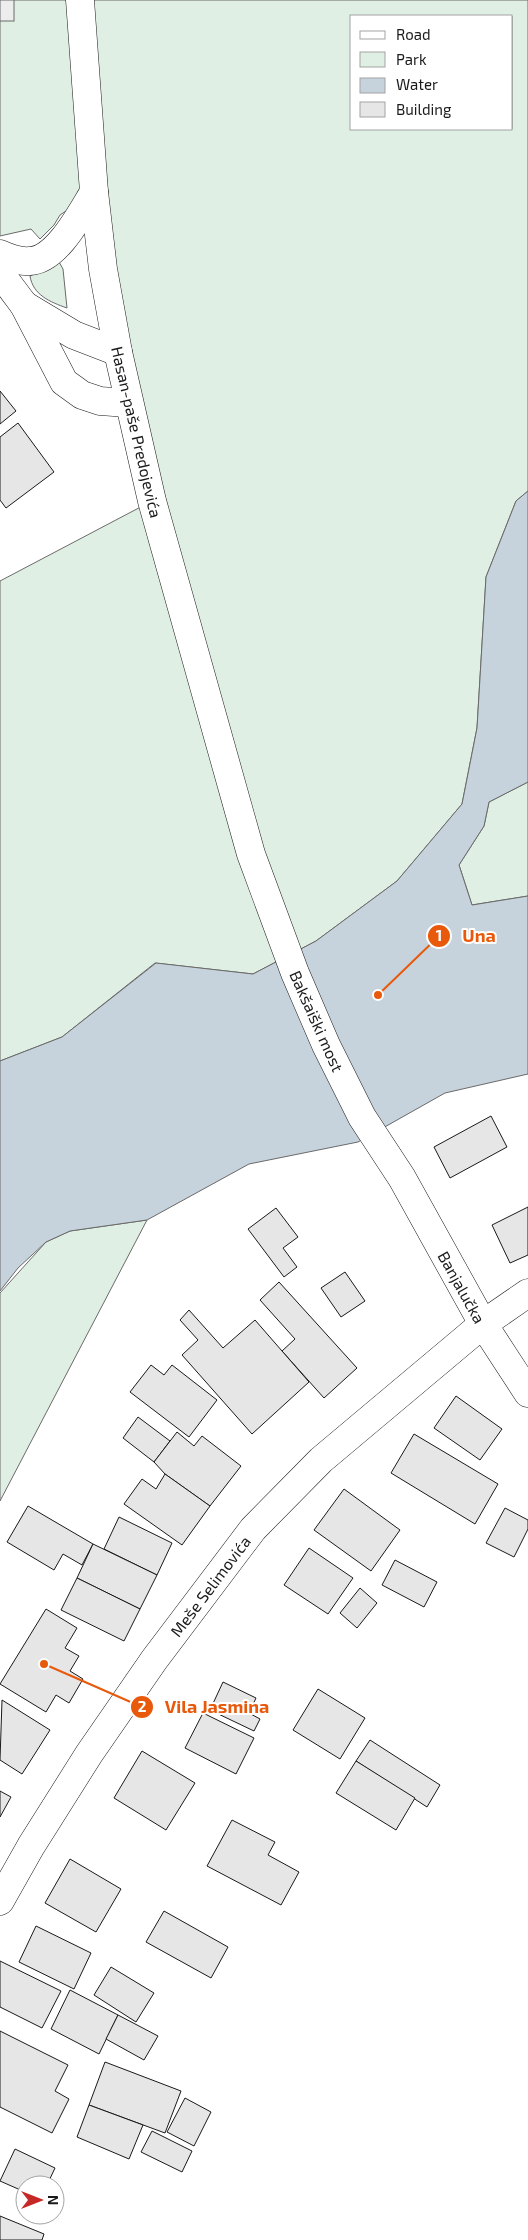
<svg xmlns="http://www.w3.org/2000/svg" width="528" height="2240" viewBox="0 0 528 2240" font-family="'Exo 2',sans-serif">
<rect width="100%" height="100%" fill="#fff"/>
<!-- green -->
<g fill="#e0efe3" stroke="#6a6a6a" fill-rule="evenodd">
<path d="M0,0H528V491L516,501L486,577L477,728L462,804L397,881L316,941L253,974L155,963L62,1037L0,1061V581L152,501L93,193L60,215L54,225L40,239L31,229L0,236ZM352,16H512V129H352Z"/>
<path d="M59,262L63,269L67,308C50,302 33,295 30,276Z"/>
<path d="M528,782V896L472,905L459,865L484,826L489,802Z"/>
<path d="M147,1220L0,1501V1293L46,1242L70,1231Z"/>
</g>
<!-- parking -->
<rect fill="#ededed" stroke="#6a6a6a" x="0" y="0" width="14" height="21"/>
<!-- water -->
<path fill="#c6d2dc" stroke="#6a6a6a" d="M528,491V782L489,802L484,826L459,865L472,905L528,896V1074L445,1093L358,1142L249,1164L147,1220L70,1231L46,1242L18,1268L0,1291V1061L62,1037L156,963L253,974L316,941L397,881L462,804L477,728L486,577L516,501Z"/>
<!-- building -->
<g fill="#e6e6e6" stroke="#1a1a1a">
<path d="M0,391L16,411L0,424Z"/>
<path d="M18,423L54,472L6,508L0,500V437Z"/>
<path d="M491,1116L507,1147L450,1178L434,1147Z"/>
<path d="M528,1207V1255L510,1263L492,1225Z"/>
<path d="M276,1208L298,1237L283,1248L297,1267L284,1277L248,1229Z"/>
<path d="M345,1272L365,1301L341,1317L321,1288Z"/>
<path d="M279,1282L357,1368L324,1398L282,1351L295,1339L260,1300Z"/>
<path d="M189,1310L223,1348L255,1320L309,1382L252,1434L182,1355L198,1340L180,1320Z"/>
<path d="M151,1365L164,1375L172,1365L217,1400L189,1437L130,1392Z"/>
<path d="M456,1396L502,1429L480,1460L434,1428Z"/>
<path d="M138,1417L170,1441L154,1462L123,1438Z"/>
<path d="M177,1432L194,1446L202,1436L241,1466L210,1506L165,1474L154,1462Z"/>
<path d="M414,1434L498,1484L475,1524L391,1473Z"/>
<path d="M165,1474L210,1506L182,1545L124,1504L142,1479L156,1489Z"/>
<path d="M344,1489L400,1530L371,1571L314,1530Z"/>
<path d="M28,1506L93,1544L82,1565L63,1554L54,1570L7,1542Z"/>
<path d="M505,1508L528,1520V1529L514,1557L486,1543Z"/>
<path d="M119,1517L172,1543L157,1575L104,1549Z"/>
<path d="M93,1544L157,1575L140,1609L77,1578Z"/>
<path d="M309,1548L353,1578L328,1614L284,1585Z"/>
<path d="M395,1560L437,1582L424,1607L382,1585Z"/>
<path d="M77,1578L140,1609L124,1641L61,1610Z"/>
<path d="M360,1588L377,1603L357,1628L340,1613Z"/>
<path d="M46,1609L77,1628L65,1648L79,1656L70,1671L83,1679L69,1703L56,1695L46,1712L0,1684Z"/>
<path d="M223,1682L256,1698L249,1713L260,1719L254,1731L210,1710Z"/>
<path d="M318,1689L365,1718L340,1759L293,1730Z"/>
<path d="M2,1700L50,1730L22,1774L0,1760Z"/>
<path d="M203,1713L254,1738L236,1774L185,1748Z"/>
<path d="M370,1740L440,1785L427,1807L356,1761Z"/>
<path d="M142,1751L195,1783L166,1830L114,1798Z"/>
<path d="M356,1761L415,1798L396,1830L336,1793Z"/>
<path d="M0,1791L11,1797L0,1817Z"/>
<path d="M232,1820L275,1842L268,1855L299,1872L281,1905L207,1866Z"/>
<path d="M70,1859L121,1889L96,1932L45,1903Z"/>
<path d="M164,1911L228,1947L211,1978L146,1942Z"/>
<path d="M36,1926L91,1953L74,1989L19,1962Z"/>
<path d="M0,1961L61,1991L42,2028L0,2007Z"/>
<path d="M111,1967L154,1993L136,2022L94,1995Z"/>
<path d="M70,1990L118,2015L99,2054L51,2029Z"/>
<path d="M118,2015L158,2036L144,2060L106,2039Z"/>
<path d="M0,2031L68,2065L55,2091L69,2099L52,2133L0,2107Z"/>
<path d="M105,2062L181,2091L165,2133L89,2105Z"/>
<path d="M185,2098L211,2112L194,2146L167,2132Z"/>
<path d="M89,2105L143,2125L129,2159L77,2137Z"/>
<path d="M152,2131L192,2151L182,2172L141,2152Z"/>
<path d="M15,2149L55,2168L47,2185H25V2192L0,2181Z"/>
<path d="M0,2216L44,2234L42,2240H0Z"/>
</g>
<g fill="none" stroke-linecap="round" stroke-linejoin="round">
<!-- street casing -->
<g stroke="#1a1a1a" stroke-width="29">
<path id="street" d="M0,1901L31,1846L89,1754L154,1660L253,1529L321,1460L483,1324"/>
</g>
<!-- secondary casing -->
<g stroke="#1a1a1a" stroke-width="29">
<g id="secondary">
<path d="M0,273L24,305L64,382L82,395L100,401L128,403"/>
<path d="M24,305L74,335L118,352"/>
<path d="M483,1324L528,1293"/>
</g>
</g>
<!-- primary casing -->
<g stroke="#1a1a1a" stroke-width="29">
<g id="primary">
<path d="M80,0L94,192L103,269L118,352L152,501L251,854L295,973L326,1045L362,1117L402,1178L483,1324L528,1393"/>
<path d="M0,254C9,258 20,262 30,261C57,260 81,213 94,192"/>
</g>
</g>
<!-- street -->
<use href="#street" stroke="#fff" stroke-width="28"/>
<!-- secondary -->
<use href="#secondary" stroke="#fff" stroke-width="28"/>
<!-- primary -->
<use href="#primary" stroke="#fff" stroke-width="28"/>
</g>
<g text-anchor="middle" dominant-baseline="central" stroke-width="4" stroke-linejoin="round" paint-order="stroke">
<!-- street labels -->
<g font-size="16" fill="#1a1a1a" stroke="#fff">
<text transform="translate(137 432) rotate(77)">Hasan-paše Predojevića</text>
<text transform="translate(317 1021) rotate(66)">Bakšaiški most</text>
<text transform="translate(462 1287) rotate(61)">Banjalučka</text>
<text transform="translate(210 1586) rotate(-53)">Meše Selimovića</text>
</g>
</g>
<!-- callouts -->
<path fill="none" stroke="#e8590c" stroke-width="2" d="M378 995L439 936M44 1664L142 1707"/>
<g fill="#e8590c" stroke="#fff" stroke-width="2">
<circle cx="378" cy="995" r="5"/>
<circle cx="44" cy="1664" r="5"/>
<circle cx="439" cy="936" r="12"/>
<circle cx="142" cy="1707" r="12"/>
</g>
<g font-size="15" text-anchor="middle" font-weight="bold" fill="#fff">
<text x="439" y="941">1</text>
<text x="142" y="1712">2</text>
</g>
<g font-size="18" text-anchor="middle" font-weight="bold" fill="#e8590c" stroke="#fff" stroke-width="4" stroke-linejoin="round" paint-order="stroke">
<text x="479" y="942">Una</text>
<text x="217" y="1713">Vila Jasmina</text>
</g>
<!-- legend -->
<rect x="350" y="15" width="162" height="115" fill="#ffffff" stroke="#a3a3a3"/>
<rect x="360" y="31" width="25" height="8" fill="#ffffff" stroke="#a3a3a3"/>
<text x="396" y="40" font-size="15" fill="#1a1a1a">Road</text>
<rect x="360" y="52" width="25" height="15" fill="#e0efe3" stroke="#a3a3a3"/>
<text x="396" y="65" font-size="15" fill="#1a1a1a">Park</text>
<rect x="360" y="78" width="25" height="15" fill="#c6d2dc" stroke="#a3a3a3"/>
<text x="396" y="90" font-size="15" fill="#1a1a1a">Water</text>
<rect x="360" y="102" width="25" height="15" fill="#e6e6e6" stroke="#a3a3a3"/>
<text x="396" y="115" font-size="15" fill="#1a1a1a">Building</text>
<!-- north arrow -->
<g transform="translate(40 2200) rotate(90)"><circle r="24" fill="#ffffff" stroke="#a3a3a3"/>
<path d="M0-4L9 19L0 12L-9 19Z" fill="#c62828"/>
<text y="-8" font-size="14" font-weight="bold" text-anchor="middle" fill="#1a1a1a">N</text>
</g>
</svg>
